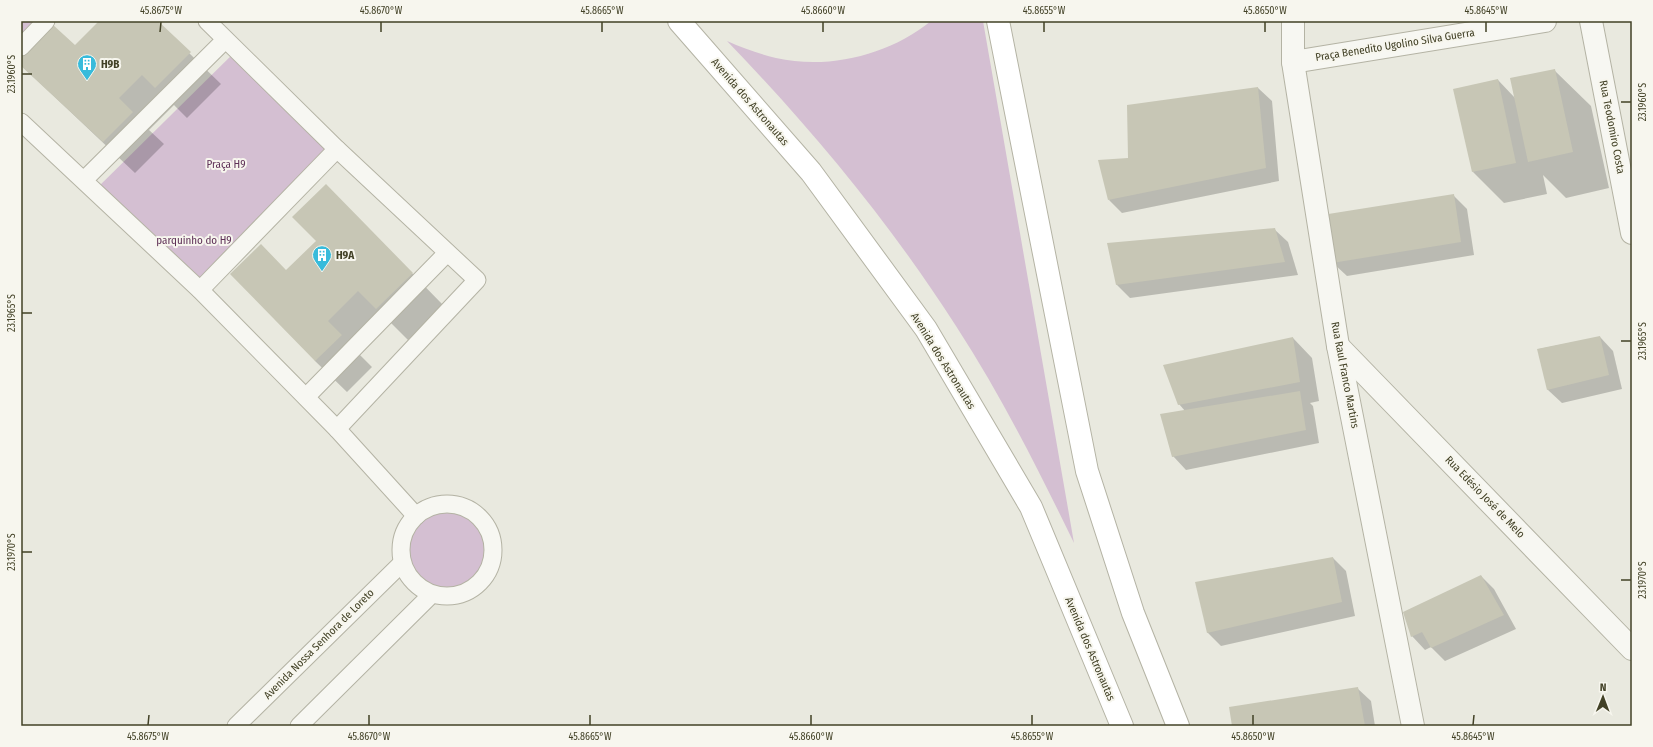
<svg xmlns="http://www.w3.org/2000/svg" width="1653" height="747" viewBox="0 0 1653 747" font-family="'Fira Sans Condensed',sans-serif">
<rect width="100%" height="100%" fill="#e9e9df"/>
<!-- green -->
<g fill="#d4bfd2">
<path d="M21,21H52L21,51Z"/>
<path d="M931,21H983L1074,543C1038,469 1001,395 956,326C890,223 812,129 727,41C743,48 759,54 776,58C829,70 889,55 931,21Z"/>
<path d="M241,46L348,152L195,296L92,193Z"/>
<circle cx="447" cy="550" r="40"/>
</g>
<!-- shadow -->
<g fill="#0003">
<path d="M101,21H156L221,84L187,118L174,105L149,130L164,144L135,173L21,65L75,46Z"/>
<path d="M1554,70L1591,106L1609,188L1566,198L1543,175L1547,194L1504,203L1473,172L1498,80L1515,98Z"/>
<path d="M1258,88L1272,101L1279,181L1122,213L1109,200L1129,158L1128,106Z"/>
<path d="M1453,195L1467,209L1474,255L1347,276L1333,263Z"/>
<path d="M357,217L443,305L408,340L390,322L358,353L372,367L347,392L315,361L286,272Z"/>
<path d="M1274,229L1288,242L1298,275L1130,298L1117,285L1109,244Z"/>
<path d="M1600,337L1613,351L1622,389L1562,403L1548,390L1539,349Z"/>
<path d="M1293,338L1312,358L1319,401L1310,403L1313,406L1319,443L1186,470L1173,456L1185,411L1179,404Z"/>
<path d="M1333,558L1346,571L1355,616L1221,646L1207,632Z"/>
<path d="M1481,576L1494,589L1516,629L1445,661L1431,647L1425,650L1412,636Z"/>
<path d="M1357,688L1371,701L1375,726H1233Z"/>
</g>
<!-- building -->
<g fill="#c7c6b5">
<path d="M99,21H158L191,52L155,88L142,75L119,98L133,112L103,142L21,66V54L52,24L75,45Z"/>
<path d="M1555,69L1573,152L1528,162L1510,78Z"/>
<path d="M1498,79L1516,163L1472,172L1453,89Z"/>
<path d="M1258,87L1266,168L1108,200L1098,160L1128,158L1127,105Z"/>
<path d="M326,184L413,273L376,309L358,291L328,321L342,335L315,361L230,274L261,244L286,270L316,241L292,217Z"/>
<path d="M1454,194L1461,242L1332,263L1322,215Z"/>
<path d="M1275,228L1285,262L1116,285L1107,243Z"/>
<path d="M1600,336L1609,375L1547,390L1537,349Z"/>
<path d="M1293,337L1300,382L1178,405L1163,365Z"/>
<path d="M1300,391L1306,430L1172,457L1160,414Z"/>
<path d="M1333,557L1342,602L1207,633L1195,582Z"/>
<path d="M1481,575L1504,615L1431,648L1422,632L1411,637L1403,612Z"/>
<path d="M1358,687L1365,726H1232L1229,707Z"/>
</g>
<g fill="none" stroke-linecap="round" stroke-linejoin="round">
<!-- lane casing -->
<g stroke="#b4b3a4" stroke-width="19">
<g id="lane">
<path d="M207,21L337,149L477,280L337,429"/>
<path d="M21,47L46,21"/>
<path d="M21,122L200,290L337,429L416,516"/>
<path d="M84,180L225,40"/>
<path d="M200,290L337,149"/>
<path d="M306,397L447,253"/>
<circle cx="447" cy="550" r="46"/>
<path d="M236,726L402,563"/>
<path d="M299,726L432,594"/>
</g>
</g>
<!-- street casing -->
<g stroke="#b4b3a4" stroke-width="24">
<g id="street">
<path d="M1293,21V62L1338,346L1413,726"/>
<path d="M1591,21L1632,233"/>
<path d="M1293,62L1545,21"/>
<path d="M1338,346L1632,649"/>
</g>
</g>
<!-- secondary casing -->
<g stroke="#b4b3a4" stroke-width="24">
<g id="secondary">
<path d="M679,21L811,172L926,329L1031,507L1122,726"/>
<path d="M998,21L1087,471L1133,613L1178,726"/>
</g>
</g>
<!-- lane -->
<use href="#lane" stroke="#f7f7f2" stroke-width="17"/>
<!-- street -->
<use href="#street" stroke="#f7f7f2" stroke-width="22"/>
<!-- secondary -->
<use href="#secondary" stroke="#fff" stroke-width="22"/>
</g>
<!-- ticks -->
<path fill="none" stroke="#424126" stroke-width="1.5" d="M160,32L161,22M381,32V22M602,32V22M823,32V22M1044,32V22M1265,32V22M1486,32V22M22,74H32M1621,102H1631M22,313H32M1621,341H1631M22,552H32M1621,580H1631M148,725L149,715M369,725V715M590,725V715M811,725V715M1032,725V715M1253,725V715M1473,725L1474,715"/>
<!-- icons -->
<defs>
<g id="building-pin" transform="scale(1)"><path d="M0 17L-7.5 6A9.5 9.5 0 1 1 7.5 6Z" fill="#38bbdb" stroke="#f7f6ee"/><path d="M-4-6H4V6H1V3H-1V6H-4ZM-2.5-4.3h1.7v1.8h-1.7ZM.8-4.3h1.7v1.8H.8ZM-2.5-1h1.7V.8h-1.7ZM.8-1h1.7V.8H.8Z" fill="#fff"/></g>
</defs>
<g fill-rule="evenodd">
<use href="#building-pin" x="87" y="64"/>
<use href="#building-pin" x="322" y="255"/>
</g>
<g text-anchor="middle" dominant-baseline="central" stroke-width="4" stroke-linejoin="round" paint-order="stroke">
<!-- street labels -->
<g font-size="11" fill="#424126" stroke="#f7f6ee">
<text transform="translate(1395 45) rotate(-9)">Praça Benedito Ugolino Silva Guerra</text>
<text transform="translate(750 102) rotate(49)">Avenida dos Astronautas</text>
<text transform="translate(1612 127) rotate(79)">Rua Teodomiro Costa</text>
<text transform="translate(943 361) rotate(58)">Avenida dos Astronautas</text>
<text transform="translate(1345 375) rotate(79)">Rua Raul Franco Martins</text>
<text transform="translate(1485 497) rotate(46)">Rua Edésio José de Melo</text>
<text transform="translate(319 644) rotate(-45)">Avenida Nossa Senhora de Loreto</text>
<text transform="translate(1090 649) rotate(67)">Avenida dos Astronautas</text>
</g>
<!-- poi labels -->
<g font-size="11" font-weight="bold" fill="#424126" stroke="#f7f6ee" text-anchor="start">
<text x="101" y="64">H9B</text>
<text x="336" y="255">H9A</text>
</g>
<!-- park labels -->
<g font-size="11" fill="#5f3258" stroke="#f7f6ee">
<text x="226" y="164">Praça H9</text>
<text x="194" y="240">parquinho do H9</text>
</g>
</g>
<!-- border -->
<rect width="1653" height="747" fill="none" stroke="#f7f6ee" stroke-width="44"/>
<!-- north arrow -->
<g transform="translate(1603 697) rotate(1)" stroke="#f7f6ee" stroke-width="3" paint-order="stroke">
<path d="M0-3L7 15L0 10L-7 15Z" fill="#424126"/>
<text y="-6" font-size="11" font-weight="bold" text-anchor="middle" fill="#424126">N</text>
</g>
<rect x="22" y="22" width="1609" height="703" fill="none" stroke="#424126" stroke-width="1.5"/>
<g font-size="10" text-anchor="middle" fill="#424126">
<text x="161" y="14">45.8675°W</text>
<text x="381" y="14">45.8670°W</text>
<text x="602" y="14">45.8665°W</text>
<text x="823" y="14">45.8660°W</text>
<text x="1044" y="14">45.8655°W</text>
<text x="1265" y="14">45.8650°W</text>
<text x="1486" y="14">45.8645°W</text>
<text transform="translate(11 74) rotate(-90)" y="4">23.1960°S</text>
<text transform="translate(1642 102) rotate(-90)" y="4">23.1960°S</text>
<text transform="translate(11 313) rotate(-90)" y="4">23.1965°S</text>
<text transform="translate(1642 341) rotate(-90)" y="4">23.1965°S</text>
<text transform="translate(11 552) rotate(-90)" y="4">23.1970°S</text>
<text transform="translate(1642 580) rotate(-90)" y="4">23.1970°S</text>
<text x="148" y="740">45.8675°W</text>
<text x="369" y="740">45.8670°W</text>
<text x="590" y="740">45.8665°W</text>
<text x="811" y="740">45.8660°W</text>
<text x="1032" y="740">45.8655°W</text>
<text x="1253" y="740">45.8650°W</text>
<text x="1473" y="740">45.8645°W</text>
</g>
</svg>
